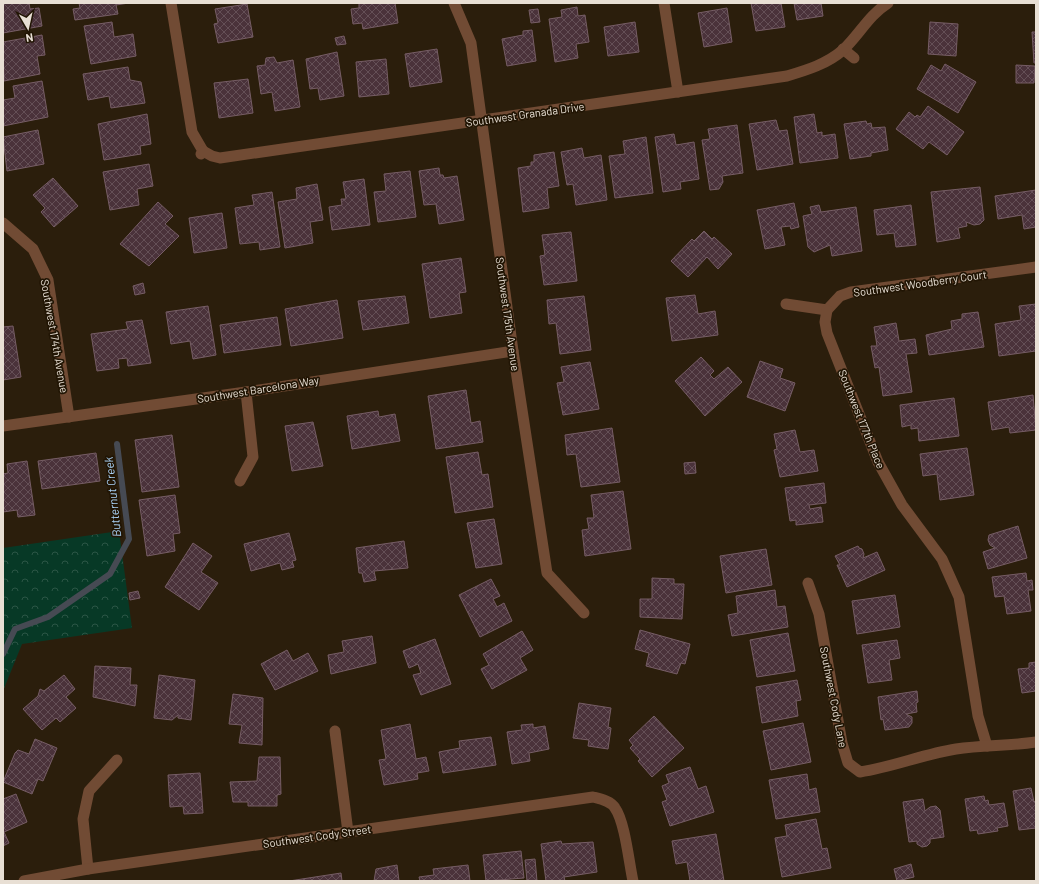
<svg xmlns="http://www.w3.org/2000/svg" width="1039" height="884" viewBox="0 0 1039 884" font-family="Barlow,sans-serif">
<defs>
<pattern id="forest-crowns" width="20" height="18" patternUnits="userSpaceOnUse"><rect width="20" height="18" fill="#073926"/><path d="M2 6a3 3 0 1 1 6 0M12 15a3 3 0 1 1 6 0" fill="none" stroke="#2b5545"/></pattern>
<pattern id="building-cross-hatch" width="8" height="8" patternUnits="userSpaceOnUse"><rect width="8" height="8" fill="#4a323a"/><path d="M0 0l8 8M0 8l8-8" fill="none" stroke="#644f56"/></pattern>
</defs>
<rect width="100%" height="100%" fill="#2b1e0c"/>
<!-- forest -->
<path fill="url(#forest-crowns)" d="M119,531L132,628L22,644L3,691V548Z"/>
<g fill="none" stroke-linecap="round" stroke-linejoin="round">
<!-- stream -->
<path stroke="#464a53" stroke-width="6" d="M3,654L15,629L48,617L110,574L129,539L117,444"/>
</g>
<!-- building -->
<g fill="url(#building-cross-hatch)" stroke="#765d65">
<path d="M3,3H29L30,9L39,8L42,26L3,33Z"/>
<path d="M79,3H129L116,5L118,14L75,20L73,9L80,8Z"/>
<path d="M359,3H395L398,23L363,29L362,23L353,24L351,9L359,8Z"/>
<path d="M751,3H781L785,27L756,31Z"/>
<path d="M794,3H821L823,16L797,20Z"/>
<path d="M247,4L253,37L218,43L214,24L218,23L215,9Z"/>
<path d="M577,7L578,16L585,15L589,42L576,44L578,58L555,62L549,19L562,17L561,10Z"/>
<path d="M727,8L732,42L704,47L698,13Z"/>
<path d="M538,9L540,22L531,23L529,10Z"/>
<path d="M112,22L114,37L133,34L136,56L91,64L84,26Z"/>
<path d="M635,22L639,52L608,56L604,27Z"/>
<path d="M930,22L958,24L956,56L928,54Z"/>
<path d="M532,30L536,61L507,66L502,39L523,35V31Z"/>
<path d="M1032,32H1036V63H1034Z"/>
<path d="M42,35L45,55L37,56L40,74L4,81L3,42Z"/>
<path d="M344,36L346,44L337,45L335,38Z"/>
<path d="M437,49L442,82L410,87L405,54Z"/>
<path d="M337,52L344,96L320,100L318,88L310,89L306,59Z"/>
<path d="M274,57L277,63L293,60L300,107L275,111L272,92L261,94L257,66L265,65L266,58Z"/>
<path d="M386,59L389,94L359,97L356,62Z"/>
<path d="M945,64L976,82L958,113L917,89L931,65L941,71Z"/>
<path d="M1016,65L1035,66L1034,83H1016Z"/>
<path d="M128,67L130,80L141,82L145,103L111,108L109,96L88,100L83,74Z"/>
<path d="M248,79L253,113L219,118L214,83Z"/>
<path d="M42,81L48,117L3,126V100L15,98L13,86Z"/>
<path d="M928,106L964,132L947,155L929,142L923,149L896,129L909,112L915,117L917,115L920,117Z"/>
<path d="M147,114L151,144L140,146L141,154L104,160L98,124Z"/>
<path d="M814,114L817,133L822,132V136L835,134L838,158L800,163L794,117Z"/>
<path d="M776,120L779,131L787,130L793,164L757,170L749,124Z"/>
<path d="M866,121L867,124L871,123L872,128L885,127L888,150L871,153V156L850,159L844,124Z"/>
<path d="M737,125L743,173L722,176L723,182L719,189L710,190L702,140L710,139L708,129Z"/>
<path d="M38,130L44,164L7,171L3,137Z"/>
<path d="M674,134L676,145L694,142L699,179L680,182L681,189L663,192L655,137Z"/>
<path d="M646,137L653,193L615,198L609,156L625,154L623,141Z"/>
<path d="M582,148L584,158L601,155L607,200L576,205L573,184L567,185L561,152Z"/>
<path d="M554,152L559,186L547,188L549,208L523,212L518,168L531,166V162H534V155Z"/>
<path d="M149,164L153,186L137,189L139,205L110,210L103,172Z"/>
<path d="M439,168L440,175H443L444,178L457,176L464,220L439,224L436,204L424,205L419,171Z"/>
<path d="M410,171L416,217L378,222L374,192L386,191L384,174Z"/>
<path d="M53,178L78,206L54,227L41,212L45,208L33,195Z"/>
<path d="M364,179L370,225L332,230L329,207L342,205L341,199H346L343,182Z"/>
<path d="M317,184L323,220L310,222L313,243L285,248L278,202L297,199L296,188Z"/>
<path d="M980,187L984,220L980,224L974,225L966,222L967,226L958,228L960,238L937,242L931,192Z"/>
<path d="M1036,190V227L1024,229L1022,215L998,219L995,196Z"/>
<path d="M272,192L280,247L260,250L259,242L240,244L235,208L254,205L252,195Z"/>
<path d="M158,202L173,216L165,224L179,236L149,266L120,244Z"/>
<path d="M794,203L799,227L791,229L790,226L781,227L785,245L765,249L757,210Z"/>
<path d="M819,205L821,212L856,207L862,251L832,256L830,245L814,252L808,247L803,216L812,214L810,207Z"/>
<path d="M911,205L916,245L896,247L894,233L877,235L874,210Z"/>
<path d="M222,213L227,248L194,253L189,218Z"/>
<path d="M704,231L712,239L714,237L732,254L718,269L707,257L688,277L671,261L692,239L694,241Z"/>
<path d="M571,232L577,281L544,285L540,256L545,255L542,235Z"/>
<path d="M461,258L466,292L459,293L462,313L430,318L422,264Z"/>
<path d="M143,283L145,293L135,295L133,286Z"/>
<path d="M695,295L698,314L715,311L718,335L672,341L666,298Z"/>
<path d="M405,296L409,323L363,330L358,301Z"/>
<path d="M584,296L591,350L560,354L556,323L549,324L547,300Z"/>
<path d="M337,300L343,338L291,346L285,309Z"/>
<path d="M1036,304V351L999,356L995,324L1021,320L1019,306Z"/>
<path d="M208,306L216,355L193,359L190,341L171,344L166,312Z"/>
<path d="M978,312L984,347L929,355L926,335L952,329L951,321L962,319V314Z"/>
<path d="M277,317L281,345L224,353L220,325Z"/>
<path d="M142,320L151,363L128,366L127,358L118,359L119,368L97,371L91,334L128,329L126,322Z"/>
<path d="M896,323L899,341L915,339L917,353L906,354L912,392L883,396L879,367L875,368L871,346H877L874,327Z"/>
<path d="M13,326L21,377L3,380V327Z"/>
<path d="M701,357L714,371L710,375L714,379L728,367L742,382L705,416L675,381Z"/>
<path d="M760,361L783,369L780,378L795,383L785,411L747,397Z"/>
<path d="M590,362L599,409L563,415L557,383L564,382L561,367Z"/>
<path d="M466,390L471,423L480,421L483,442L436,449L428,396Z"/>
<path d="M1033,395L1036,430L1010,433L1009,427L992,430L988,402Z"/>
<path d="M954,398L959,436L919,441L918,428L911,429V425L902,427L900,405Z"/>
<path d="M378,411L379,417L395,414L400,441L352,449L347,416Z"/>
<path d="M313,422L323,466L292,471L285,426Z"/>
<path d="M612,428L620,482L581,487L576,454L567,455L565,435Z"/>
<path d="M795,430L800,452L814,450L818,471L780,477L774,450L777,449L774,434Z"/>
<path d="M172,435L179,487L142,492L135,440Z"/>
<path d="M967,448L974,495L940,500L937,474L923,476L920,454Z"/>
<path d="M478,452L482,475L488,474L493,507L455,513L446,457Z"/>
<path d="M96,453L100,481L42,489L38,461Z"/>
<path d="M27,461L35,515L18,517L17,510L3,512V474L8,473L7,464Z"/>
<path d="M695,462L696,473L685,474L684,463Z"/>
<path d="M824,483L826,503L809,505L810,509L821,507L823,522L796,525V520L790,521L785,488Z"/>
<path d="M623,491L631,549L585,556L582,530L589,529L587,518H594L591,495Z"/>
<path d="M175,495L180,533L173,534L175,551L147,556L139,500Z"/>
<path d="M494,519L502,564L476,568L467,523Z"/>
<path d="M1018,526L1027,558L988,569L983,552L995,548L990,545L988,540L989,535Z"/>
<path d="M289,533L296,560L292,561L294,567L282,570L280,563L251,571L244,544Z"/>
<path d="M404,541L408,568L374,571L376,580L364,582L362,573H359L356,548Z"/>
<path d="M193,543L212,556L201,572L218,583L199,610L165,587Z"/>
<path d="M858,546L859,548L862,549L864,554L863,558L877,552L885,570L847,587L837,565H840L835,556Z"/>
<path d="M766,549L772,585L726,593L720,556Z"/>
<path d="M1026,573L1027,581L1032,580L1033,590H1028L1031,611L1007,614L1004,596L995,597L992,577Z"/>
<path d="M652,578L674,579V584H684L682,619L640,617V599H652Z"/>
<path d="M491,579L500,596L493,599L497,607L504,603L512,621L480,637L459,595Z"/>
<path d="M775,590L777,607L785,606L788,627L732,636L728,615L738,613L736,596Z"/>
<path d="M138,591L140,598L130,600L129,593Z"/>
<path d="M895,595L900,627L857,634L852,601Z"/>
<path d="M640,630L690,644L685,664L681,663L677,674L646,666L649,653L635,649Z"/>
<path d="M522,631L533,650L520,658L527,670L492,689L481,669L489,665L483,654Z"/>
<path d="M788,633L795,671L757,677L750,640Z"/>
<path d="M372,636L376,663L331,674L328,655L344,652L342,641Z"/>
<path d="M435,639L451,684L421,695L413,675L421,673L418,664L409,668L403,651Z"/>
<path d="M897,640L900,658L889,660L892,680L868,683L862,645Z"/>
<path d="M287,650L293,661L308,653L318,671L275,690L261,664Z"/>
<path d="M1036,662V691L1022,693L1018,669L1029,668V663Z"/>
<path d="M95,666L131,668L130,685H137L135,706L93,697Z"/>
<path d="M64,675L75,689L66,697L76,708L60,722L56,718L42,730L23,709L38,696L40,689L44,691Z"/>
<path d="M159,675L195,680L191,720L178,718V715L172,720L154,718Z"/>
<path d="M797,680L801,700L796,701L798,716L762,723L756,687Z"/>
<path d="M917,691L918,702L916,703L917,712L906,714L912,717V723L909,727L885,730L883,719L881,720L878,697Z"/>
<path d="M233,694L263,698L262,745L239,743L242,725L229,724Z"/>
<path d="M579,703L611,708L608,727L611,728L608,749L588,746L589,740L573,738Z"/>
<path d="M654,716L684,748L652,777L638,761L640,759L630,748L633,745L629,740Z"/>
<path d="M803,723L811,762L771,770L763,731Z"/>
<path d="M410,724L416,759L426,757L429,771L417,773L418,779L384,785L379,760L386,759L381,730Z"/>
<path d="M533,724V728L545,726L549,749L529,753L530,761L512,764L507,732L522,730L521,725Z"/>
<path d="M491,737L496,765L443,773L439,752L460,748L459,741Z"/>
<path d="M35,739L57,748L43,781L38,779L32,794L3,782L15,753L18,750L29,754Z"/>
<path d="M259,757H280L281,794L277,795V806H248V802H233L230,782L257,781Z"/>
<path d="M690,767L698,789L706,786L714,812L670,826L662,802L667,800L662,786L669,783L666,775Z"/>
<path d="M200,773L203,813L184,814L183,806L170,807L168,775Z"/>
<path d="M807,774L809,790L816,788L820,812L776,819L769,780Z"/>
<path d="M1031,788L1034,802L1036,800V828L1019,830L1013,791Z"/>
<path d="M16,794L27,822L4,832L9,843L3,846V799Z"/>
<path d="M984,796L985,801L988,800L989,805L1004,803L1008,826L997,828L998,831L978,834L977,830L970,831L965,799Z"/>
<path d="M923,799L925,811L930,807L936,806L940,810L944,837L930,839V843L927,846L922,847L917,844V841L909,842L903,802Z"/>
<path d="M816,819L822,849L827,848L831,868L782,877L775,838L787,836L785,825Z"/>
<path d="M716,834L724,881H690L687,862L676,864L672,841Z"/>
<path d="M561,841L562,844L593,842L597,872L564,877L565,881H546L541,844Z"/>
<path d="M521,851L524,878L486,881L483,855Z"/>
<path d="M535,859L537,881H527L525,860Z"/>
<path d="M911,864L914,877L897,881L894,869Z"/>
<path d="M397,865L399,881H374L376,869Z"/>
<path d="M468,865L470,881H420L419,877L434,875L433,869Z"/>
<path d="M341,873L342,881H289Z"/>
</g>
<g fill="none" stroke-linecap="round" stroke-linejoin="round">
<!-- minor -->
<g stroke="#714b34" stroke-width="11">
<path d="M171,3L192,132L203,151L201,154"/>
<path d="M454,3L471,43L513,351L547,573L584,613"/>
<path d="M664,3L678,92"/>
<path d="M843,49L854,58"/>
<path d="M203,151L212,156L220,158L787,76C807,70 827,64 843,50C859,35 869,15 888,3"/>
<path d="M3,223L33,249L48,280L69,417"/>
<path d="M786,304L827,310L840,296L851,292L1036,267"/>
<path d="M827,310L825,322L827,333L878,462L902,505L942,559L959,597L978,716L987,746"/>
<path d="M3,426L246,392L513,351"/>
<path d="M240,481L253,457L246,392"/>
<path d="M808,583L819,614L842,743L848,763L860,772C893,767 924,754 956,749C983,745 1009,746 1036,742"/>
<path d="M335,731L348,832"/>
<path d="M88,869L83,819L89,791L117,760"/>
<path d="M24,881L88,869L593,797C601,799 611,801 615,808C625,822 629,863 633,881"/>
</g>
</g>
<g text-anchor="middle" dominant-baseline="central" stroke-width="3.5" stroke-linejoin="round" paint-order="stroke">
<!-- street labels -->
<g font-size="11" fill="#e8dfd4" stroke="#211504">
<text transform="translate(525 114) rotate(-8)">Southwest Granada Drive</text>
<text transform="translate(920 283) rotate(-8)">Southwest Woodberry Court</text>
<text transform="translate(508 314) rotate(82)">Southwest 175th Avenue</text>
<text transform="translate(55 336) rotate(80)">Southwest 174th Avenue</text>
<text transform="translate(258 389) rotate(-9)">Southwest Barcelona Way</text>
<text transform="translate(862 419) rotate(68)">Southwest 177th Place</text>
<text transform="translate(834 697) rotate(79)">Southwest Cody Lane</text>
<text transform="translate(317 836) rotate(-8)">Southwest Cody Street</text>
</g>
<!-- water labels -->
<g font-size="12" font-style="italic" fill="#a9d1f5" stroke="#211504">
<text transform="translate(112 497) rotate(-96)">Butternut Creek</text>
</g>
</g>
<!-- border -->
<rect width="1039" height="884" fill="none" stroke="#e8dfd4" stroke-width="8"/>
<!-- north arrow -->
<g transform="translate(28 28) rotate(171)" stroke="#211504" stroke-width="3" paint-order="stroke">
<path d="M0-3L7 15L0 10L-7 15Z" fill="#e8dfd4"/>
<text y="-6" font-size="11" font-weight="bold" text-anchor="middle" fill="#e8dfd4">N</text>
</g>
</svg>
